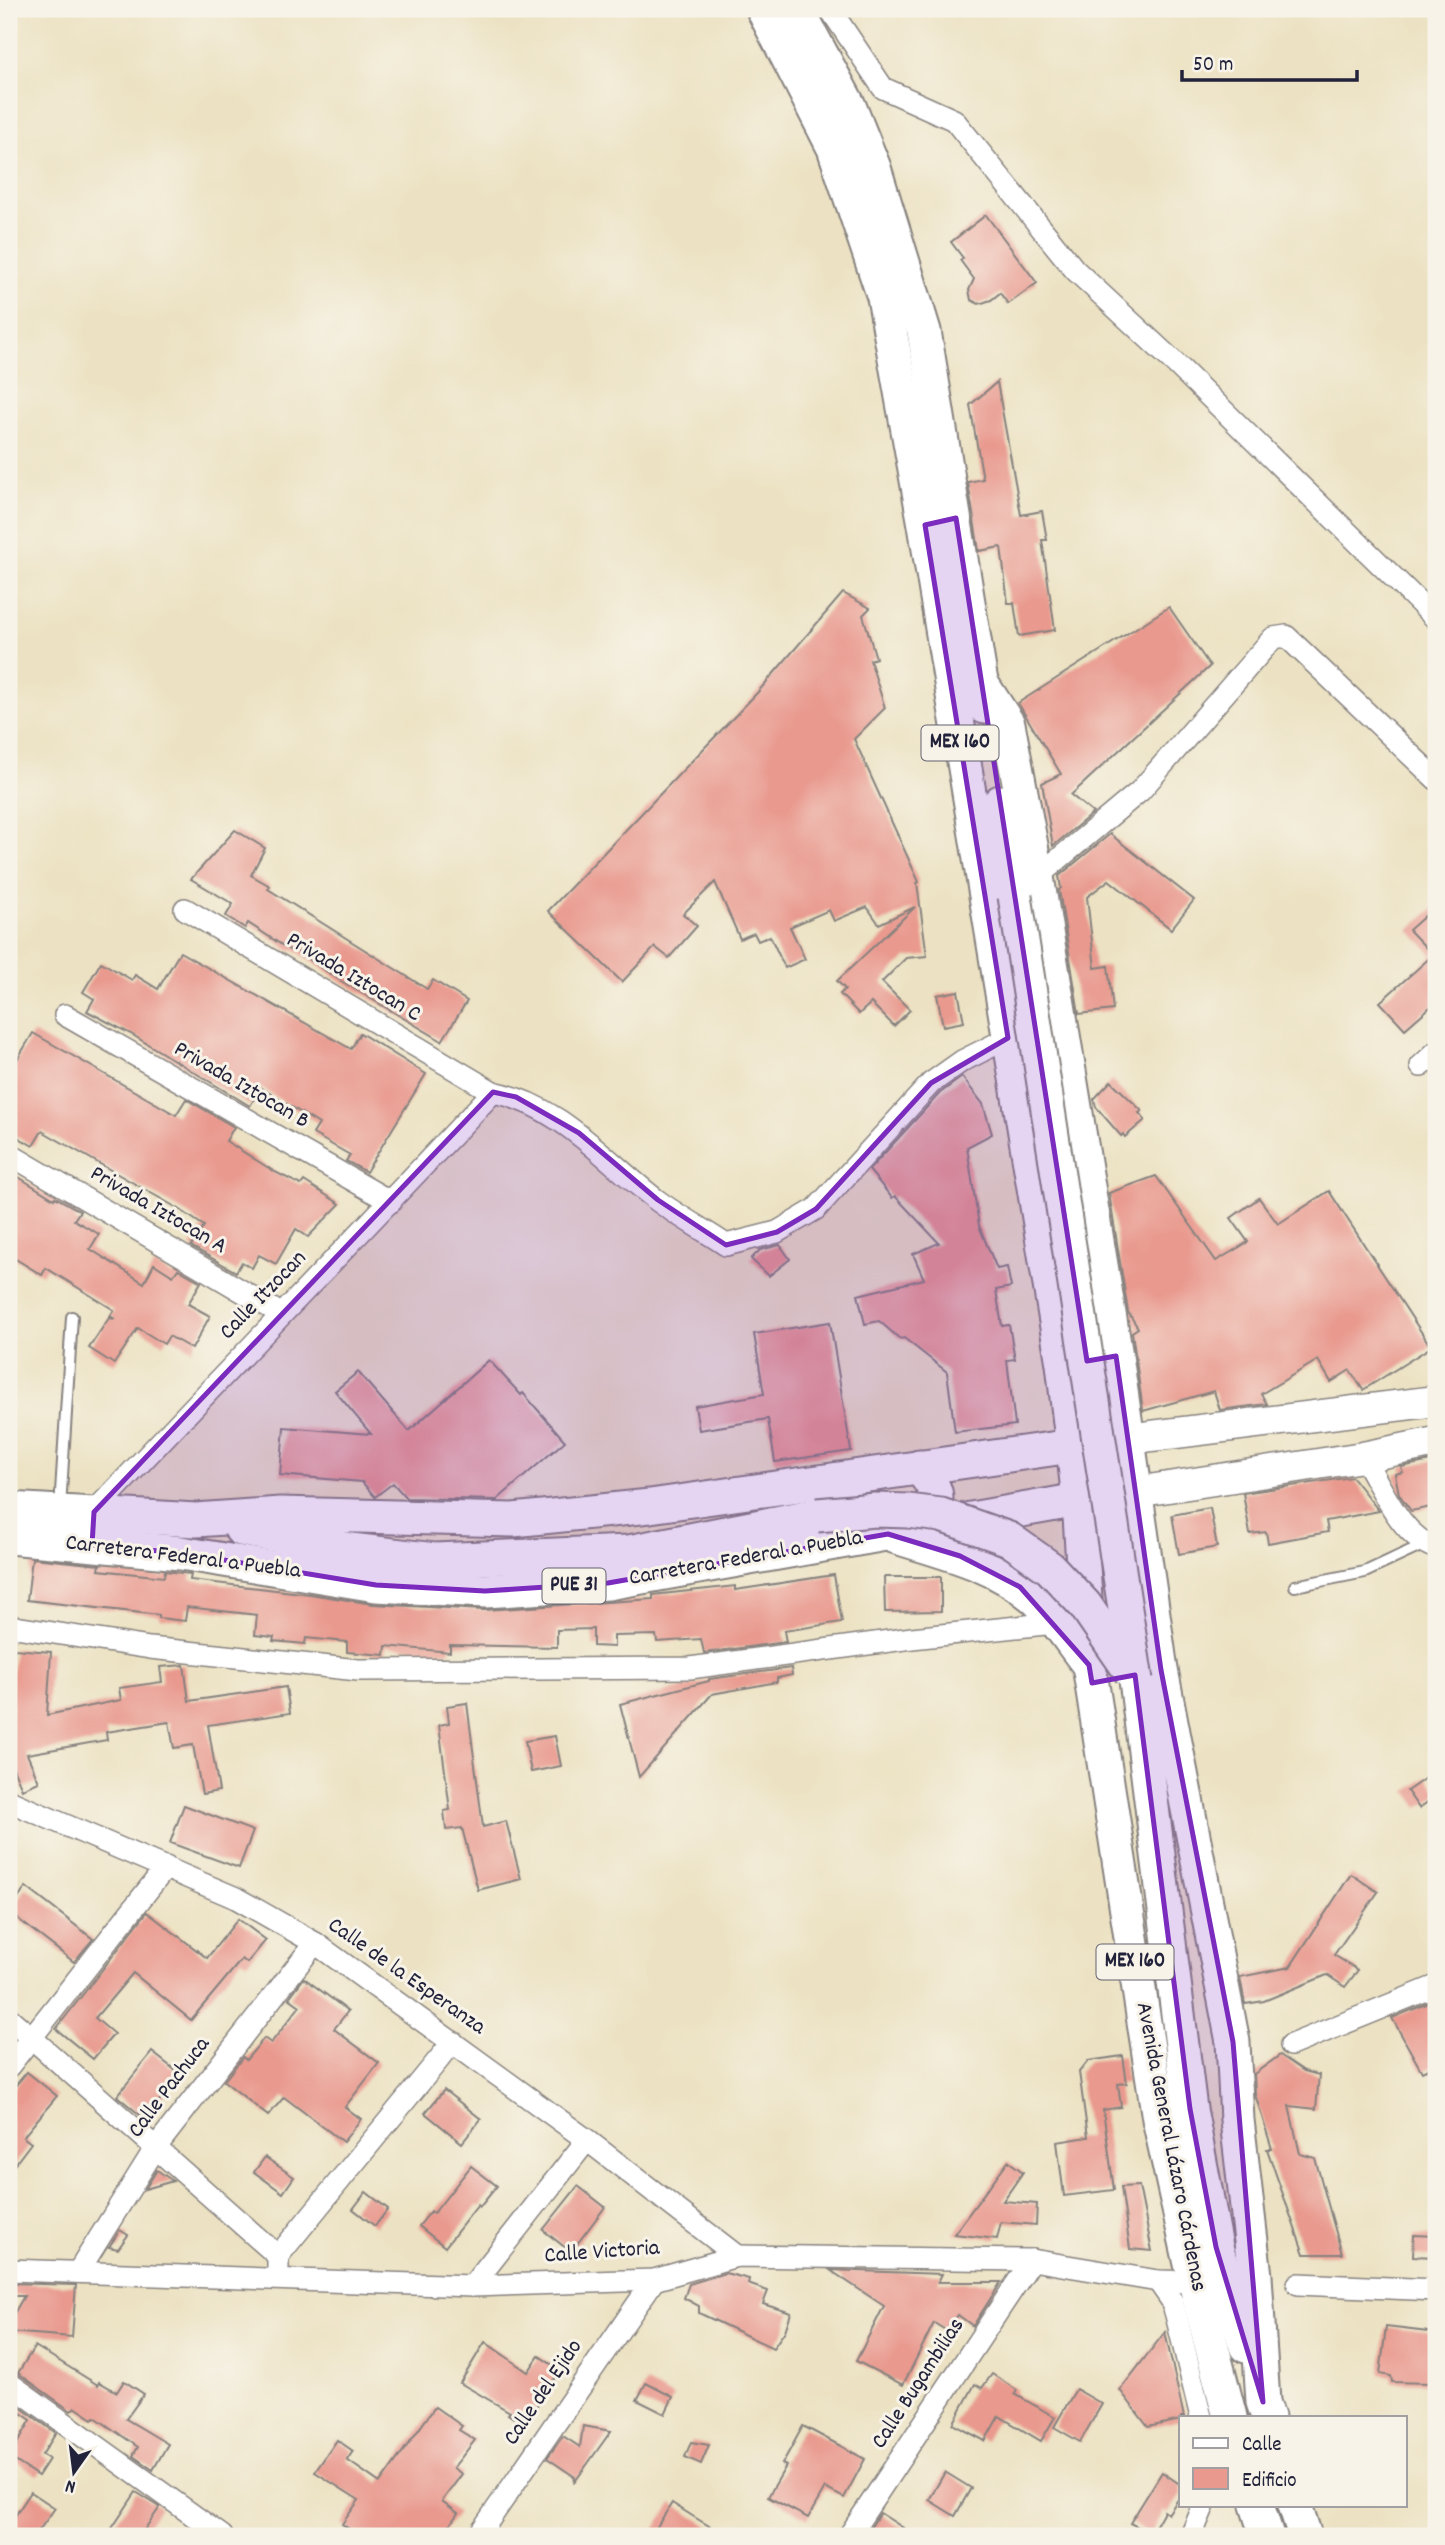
<svg xmlns="http://www.w3.org/2000/svg" width="1445" height="2545" viewBox="0 0 1445 2545" font-family="Dekko,sans-serif">
<rect width="100%" height="100%" fill="#f7f3e8"/>
<filter id="ink" filterUnits="userSpaceOnUse"><feTurbulence type="fractalNoise" baseFrequency=".0143" numOctaves="2"/><feDisplacementMap in="SourceGraphic" scale="14" xChannelSelector="R" yChannelSelector="G"/><feConvolveMatrix kernelMatrix="1 2 1 2 8 2 1 2 1" color-interpolation-filters="sRGB"/></filter>
<filter id="wash" filterUnits="userSpaceOnUse"><feTurbulence type="fractalNoise" baseFrequency=".00686" numOctaves="4" result="noise"/><feDisplacementMap in="SourceGraphic" scale="28" xChannelSelector="R" yChannelSelector="G"/><feGaussianBlur stdDeviation="1.57" result="paint"/><feColorMatrix in="noise" values="0 0 0 0 0 0 0 0 0 0 0 0 0 0 0 0 0 1.4 0 .05"/><feComposite in="paint" operator="in"/></filter>
<g filter="url(#wash)">
<rect width="100%" height="100%" fill="#ece2c3"/>
<g id="blocks">
<!-- building -->
<g fill="#e9998e">
<path d="M986,215L1037,283L1008,304L1000,293L991,300L979,304L971,300L969,290L974,279L960,260L963,258L951,242Z"/>
<path d="M997,382L1021,515L1042,511L1047,540H1042L1055,630L1019,636L1014,603H1008L1001,547L979,551L968,482L983,479L970,405Z"/>
<path d="M843,593L870,608L863,615L876,658L870,660L885,708L854,739L919,882L917,883L927,956L906,958L882,982L910,1010L894,1026L871,1003L859,1014L840,994L845,989L837,981L915,907L879,924L867,907L834,921L829,910L790,927L805,959L785,968L770,936L758,941L754,933L740,939L715,882L683,914L697,926L669,958L655,947L622,982L548,911L757,693Z"/>
<path d="M1169,607L1210,666L1071,795L1093,813L1053,846L1042,783L1061,774L1018,703Z"/>
<path d="M235,830L265,848L251,875L270,886L268,889L427,989L433,980L467,1001L442,1041L341,981L293,949L291,951L248,923L245,928L226,916L233,904L191,879Z"/>
<path d="M1110,834L1194,900L1171,929L1109,880L1087,897L1095,968L1108,966L1113,1010L1079,1014L1059,890L1061,888L1059,876Z"/>
<path d="M1436,906V1002L1405,1029L1380,1002L1433,955L1409,930Z"/>
<path d="M180,952L351,1049L360,1033L426,1074L366,1172L346,1161L350,1155L313,1134L319,1124L261,1088L250,1106L131,1034L87,1011L94,999L83,992L101,962L132,980L135,975L158,989Z"/>
<path d="M958,991L964,1022L943,1026L937,995Z"/>
<path d="M33,1033L176,1115L186,1099L234,1127L226,1141L275,1172L301,1185L304,1181L340,1204L308,1237L296,1229L276,1264L259,1255L252,1268L242,1262L236,1272L191,1246L204,1226L179,1209L42,1131L33,1146L9,1132V1073Z"/>
<path d="M962,1077L983,1104L992,1134L967,1147L979,1226L997,1269L1007,1267L1011,1287L996,1290L1002,1326L1009,1325L1015,1359L1007,1360L1015,1425L955,1432L947,1372L904,1338L900,1339L879,1321L865,1324L858,1295L924,1279L913,1254L939,1243L895,1196L892,1198L869,1170L940,1093Z"/>
<path d="M1111,1081L1142,1111L1139,1113L1145,1120L1125,1137L1123,1134L1121,1136L1096,1107L1094,1099Z"/>
<path d="M17,1176L54,1199L55,1197L80,1211L74,1220L99,1234L90,1249L144,1283L154,1264L173,1276L178,1269L201,1282L188,1304L210,1316L192,1349L169,1336L164,1344L138,1328L114,1364L89,1348L109,1318L115,1319L110,1316L114,1310L46,1268L42,1275L9,1255V1189Z"/>
<path d="M1156,1176L1216,1261L1248,1242L1231,1218L1259,1198L1278,1224L1329,1191L1431,1347L1363,1390L1350,1370L1331,1382L1318,1360L1261,1394L1267,1404L1220,1410L1214,1391L1143,1411L1132,1332L1138,1328L1128,1312L1109,1193Z"/>
<path d="M780,1245L790,1259L769,1276L751,1259L760,1250Z"/>
<path d="M830,1322L851,1451L775,1462L768,1419L699,1430L695,1406L764,1394L754,1334Z"/>
<path d="M489,1360L521,1395L523,1393L565,1441L497,1500L406,1498L393,1483L375,1497L362,1482L280,1475L284,1427L371,1434L335,1391L358,1372L409,1431Z"/>
<path d="M1436,1460V1506L1411,1511L1399,1494L1395,1474L1403,1472L1401,1467Z"/>
<path d="M1352,1477L1379,1511L1326,1521L1328,1532L1268,1543L1266,1532L1250,1534L1243,1493Z"/>
<path d="M1210,1508L1217,1547L1179,1554L1172,1515Z"/>
<path d="M32,1558L100,1565L99,1570L164,1577L165,1571L191,1574L190,1580L310,1594L373,1604L484,1610L653,1599V1595L735,1586V1590L834,1575L842,1622L784,1631L786,1642L704,1653L701,1639L657,1642L656,1635L614,1636V1647L593,1646V1629L557,1630V1647L450,1645V1652L386,1646L385,1655L347,1652V1642L306,1638L305,1644L273,1641L274,1637L255,1635L257,1615L187,1607L185,1621L159,1618V1615L27,1600Z"/>
<path d="M884,1577H941V1611L885,1612Z"/>
<path d="M14,1649L51,1652L47,1715L121,1700L119,1688L162,1682L160,1667L184,1665L189,1701L286,1687L290,1713L208,1725L219,1791L202,1794L193,1745L174,1748L169,1722L106,1732L107,1740L27,1754L39,1782L22,1789L9,1759V1711Z"/>
<path d="M791,1668L792,1675L777,1678V1682L712,1694L639,1777L620,1704L709,1681V1679Z"/>
<path d="M467,1703L483,1827L506,1821L521,1879L478,1890L462,1828L446,1830L444,1811L450,1810L439,1725L449,1723L447,1706Z"/>
<path d="M555,1736L561,1766L531,1772L525,1741Z"/>
<path d="M1427,1777L1436,1789V1796L1419,1808L1407,1791Z"/>
<path d="M184,1805L253,1831L239,1868L170,1843Z"/>
<path d="M1351,1874L1378,1892L1334,1955L1358,1970L1345,1987L1327,1975L1264,2001L1245,2004L1240,1977L1290,1967Z"/>
<path d="M26,1887L93,1939L74,1962L9,1912Z"/>
<path d="M147,1912L207,1958L238,1919L266,1940L247,1963L242,1959L191,2020L133,1973L95,2018L114,2034L93,2059L56,2029Z"/>
<path d="M304,1978L348,2011L334,2029L379,2063L345,2107L361,2119L343,2142L284,2097L268,2116L224,2081L243,2057L246,2060L264,2038L271,2043L300,2006L289,1998Z"/>
<path d="M1436,2000V2065L1422,2072L1392,2018Z"/>
<path d="M152,2052L180,2074L145,2119L117,2096Z"/>
<path d="M1280,2055L1304,2071L1319,2075L1316,2109L1289,2106L1300,2154L1315,2158L1342,2254H1304L1267,2149H1272L1255,2094L1254,2074Z"/>
<path d="M1123,2056L1127,2083L1118,2084L1121,2107L1103,2110L1114,2190L1064,2196L1057,2142L1088,2137L1079,2072L1088,2061Z"/>
<path d="M27,2072L57,2096L23,2137L31,2143L9,2172V2093Z"/>
<path d="M444,2090L481,2119L462,2143L425,2113Z"/>
<path d="M265,2157L294,2177L283,2193L254,2172Z"/>
<path d="M1008,2161L1023,2172L1003,2201L1037,2204L1036,2225L1001,2222L997,2239L954,2234Z"/>
<path d="M471,2166L497,2186L480,2207L478,2205L445,2247L419,2226L431,2211L434,2213Z"/>
<path d="M157,2170L173,2181L145,2189Z"/>
<path d="M578,2186L605,2207L571,2252L543,2230Z"/>
<path d="M1139,2186L1152,2251L1130,2249L1121,2187Z"/>
<path d="M366,2192L388,2209L375,2226L353,2209Z"/>
<path d="M120,2230L128,2235L118,2249L109,2247Z"/>
<path d="M1414,2235L1436,2236V2257L1413,2256Z"/>
<path d="M830,2270L942,2274L938,2282H1001L973,2326L958,2315L947,2331L934,2323L903,2385L856,2361L884,2306Z"/>
<path d="M725,2273L749,2279L748,2284L768,2291L763,2304L791,2313L785,2331L773,2348L699,2313V2306L684,2298L689,2284Z"/>
<path d="M9,2283L76,2285L72,2337L9,2332V2322L24,2296H9Z"/>
<path d="M1386,2327L1436,2333V2360L1431,2361L1430,2383L1392,2382L1391,2376L1380,2374Z"/>
<path d="M1165,2332L1184,2417H1181V2420L1148,2427L1120,2390Z"/>
<path d="M485,2342L528,2372L539,2356L560,2370L524,2425L508,2414L510,2412L460,2383Z"/>
<path d="M35,2346L98,2385L99,2382L117,2392L124,2381L144,2394L126,2419L168,2444L153,2470L133,2456L138,2447L95,2417L93,2419L75,2407L71,2411L18,2373Z"/>
<path d="M992,2374L1017,2390L1015,2394L1055,2417L1041,2441L999,2416L985,2441L953,2424L975,2384L982,2388Z"/>
<path d="M646,2383L673,2397L665,2414L637,2400Z"/>
<path d="M1076,2389L1102,2404L1080,2442L1054,2427Z"/>
<path d="M9,2399L56,2433L42,2455L49,2459L38,2476L9,2457L31,2420L9,2405Z"/>
<path d="M435,2407L462,2426L459,2430L475,2440L453,2468L462,2474L442,2501L458,2513L442,2536H359L342,2524L359,2500L315,2472L337,2440L353,2451L347,2460L380,2483Z"/>
<path d="M583,2426L611,2431L574,2483L575,2477L547,2458L563,2436L580,2447Z"/>
<path d="M803,2426L865,2459L844,2498L825,2488L808,2518L768,2497L786,2466L782,2464Z"/>
<path d="M691,2442L709,2445L701,2464L685,2457Z"/>
<path d="M945,2472L971,2488L955,2516L929,2500Z"/>
<path d="M1162,2472L1181,2485V2495L1168,2514L1164,2511L1151,2534L1130,2523Z"/>
<path d="M31,2492L55,2508L35,2536H9V2525Z"/>
<path d="M136,2492L160,2507L140,2536H107Z"/>
<path d="M672,2503L694,2517L726,2536H651Z"/>
<path d="M880,2513L916,2536H865Z"/>
</g>
</g>
</g>
<g filter="url(#ink)">
<use href="#blocks" fill-opacity="0" stroke="#87827f" stroke-width="2"/>
<g fill="none" stroke-linecap="round" stroke-linejoin="round">
<!-- service casing -->
<g stroke="#87827f" stroke-width="14">
<g id="service">
<path d="M60,1508L72,1317"/>
<path d="M1295,1586L1365,1572L1425,1544"/>
</g>
</g>
<!-- minor casing -->
<g stroke="#87827f" stroke-width="24">
<g id="minor">
<path d="M830,9L883,88L954,120L1075,270L1175,363L1436,619"/>
<path d="M1037,877L1140,791L1273,638L1286,636L1436,779"/>
<path d="M185,909L493,1092C561,1105 605,1161 658,1201C680,1217 704,1230 726,1245L777,1232L816,1209L931,1083L962,1061L1008,1038"/>
<path d="M65,1015L391,1202"/>
<path d="M1421,1066L1436,1052"/>
<path d="M9,1154L281,1314"/>
<path d="M1363,1457C1382,1487 1400,1536 1436,1548"/>
<path d="M93,1522L94,1512C226,1372 361,1233 493,1092"/>
<path d="M9,1626L150,1648L358,1670L690,1668L912,1638L1055,1623"/>
<path d="M9,1801L236,1898L315,1943L587,2140L737,2256"/>
<path d="M9,2018L278,2256"/>
<path d="M1291,2045L1436,1986"/>
<path d="M9,2066L166,1867"/>
<path d="M278,2268V2256L453,2042"/>
<path d="M9,2270L472,2286L654,2280L737,2256L1032,2260L1158,2281L1195,2282"/>
<path d="M78,2272L156,2147L315,1943"/>
<path d="M1158,2281L1172,2301L1176,2315L1201,2417"/>
<path d="M1298,2284L1436,2290"/>
<path d="M472,2286L587,2140"/>
<path d="M9,2383L222,2536"/>
<path d="M478,2536L654,2280"/>
<path d="M849,2536L1032,2260"/>
<path d="M1191,2536L1204,2505"/>
</g>
</g>
<!-- secondary casing -->
<g stroke="#87827f" stroke-width="33">
<g id="secondary">
<path d="M1127,1439L1436,1401"/>
<path d="M1136,1492L1363,1457L1436,1442"/>
</g>
</g>
<!-- primary casing -->
<g stroke="#87827f" stroke-width="37">
<g id="primary">
<path d="M763,9L834,148L884,297L925,525L1063,1364L1079,1499L1089,1665L1159,2119L1195,2282L1230,2417"/>
<path d="M797,9L849,106L874,168L924,331L985,707"/>
<path d="M982,684L1008,724L1037,877L1116,1356L1161,1670L1233,2042L1237,2120L1255,2276L1263,2402L1268,2417"/>
<path d="M1000,802L1015,896"/>
<path d="M919,1467C940,1493 941,1497 925,1527"/>
<path d="M9,1509L196,1520L280,1514L513,1520L650,1506L1093,1443"/>
<path d="M241,1529L351,1550L435,1560L629,1552L817,1515"/>
<path d="M893,1536C943,1552 994,1563 1035,1598C1055,1616 1072,1644 1089,1665"/>
<path d="M9,1537L181,1553L376,1585L485,1591L608,1583L1101,1496"/>
<path d="M1136,1680L1190,2109L1216,2247L1246,2346"/>
<path d="M1257,2505L1267,2536"/>
<path d="M1295,2505L1305,2536"/>
</g>
</g>
<!-- service -->
<use href="#service" stroke="#fff" stroke-width="10"/>
<!-- minor -->
<use href="#minor" stroke="#fff" stroke-width="21"/>
<!-- secondary -->
<use href="#secondary" stroke="#fff" stroke-width="30"/>
<!-- primary -->
<use href="#primary" stroke="#fff" stroke-width="33"/>
<!-- primary-bridge casing -->
<g stroke="#87827f" stroke-width="37" stroke-linecap="butt">
<g id="primary-bridge">
<path d="M1015,896L1136,1680"/>
<path d="M817,1515L875,1510L908,1511L941,1515L1009,1539L1050,1568L1085,1605L1131,1672"/>
</g>
</g>
<!-- primary-bridge -->
<use href="#primary-bridge" stroke="#fff" stroke-width="33"/>
</g>
</g>
<!-- marked area -->
<path fill="#7b2cbf" fill-opacity="0.2" stroke="#7b2cbf" stroke-width="5" stroke-linejoin="round" d="M956,518L1087,1361L1116,1356L1161,1670L1233,2042L1263,2402L1216,2247L1190,2109L1135,1675L1092,1683L1089,1665L1020,1587L960,1556L888,1534L608,1583L485,1591L376,1585L181,1553L92,1545L94,1512L493,1092L516,1097L579,1133L658,1200L726,1245L777,1232L816,1209L931,1083L1008,1038L925,525Z"/>
<g text-anchor="middle" dominant-baseline="central" stroke-width="6" stroke-linejoin="round" paint-order="stroke">
<!-- shield labels -->
<g fill="#f7f3e8" stroke="#62616f" stroke-width="2">
<rect x="921.5" y="725.5" width="77" height="35" rx="5"/>
<rect x="542.5" y="1568.5" width="63" height="35" rx="5"/>
<rect x="1096.5" y="1944.5" width="77" height="35" rx="5"/>
</g>
<g font-size="21" font-weight="bold" fill="#22223b">
<text x="960" y="743">MEX 160</text>
<text x="574" y="1586">PUE 31</text>
<text x="1135" y="1962">MEX 160</text>
</g>
<!-- street labels -->
<g font-size="23" fill="#22223b" stroke="#f7f3e8">
<text transform="translate(353 978) rotate(31)">Privada Iztocan C</text>
<text transform="translate(241 1086) rotate(30)">Privada Iztocan B</text>
<text transform="translate(158 1211) rotate(30)">Privada Iztocan A</text>
<text transform="translate(264 1296) rotate(-46)">Calle Itzocan</text>
<text transform="translate(183 1558) rotate(7)">Carretera Federal a Puebla</text>
<text transform="translate(746 1559) rotate(-10)">Carretera Federal a Puebla</text>
<text transform="translate(406 1977) rotate(35)">Calle de la Esperanza</text>
<text transform="translate(170 2088) rotate(-53)">Calle Pachuca</text>
<text transform="translate(1170 2147) rotate(79)">Avenida General Lázaro Cárdenas</text>
<text transform="translate(602 2253) rotate(-4)">Calle Victoria</text>
<text transform="translate(919 2384) rotate(-57)">Calle Bugambilias</text>
<text transform="translate(544 2393) rotate(-56)">Calle del Ejido</text>
</g>
</g>
<!-- margin -->
<rect width="1445" height="2545" fill="none" stroke="#f7f3e8" stroke-width="35"/>
<!-- legend -->
<rect x="1179" y="2416" width="228" height="91" fill="#f7f3e8" stroke="#a29fa3" stroke-width="2"/>
<rect x="1193" y="2438" width="35" height="10" fill="#ffffff" stroke="#a29fa3" stroke-width="2"/>
<text x="1242" y="2450" font-size="21" fill="#22223b">Calle</text>
<rect x="1193" y="2468" width="35" height="21" fill="#e9998e" stroke="#a29fa3" stroke-width="2"/>
<text x="1242" y="2486" font-size="21" fill="#22223b">Edificio</text>
<!-- north arrow -->
<g transform="translate(74 2472) rotate(194)" stroke="#f7f3e8" stroke-width="5" paint-order="stroke">
<path d="M0-5L12 26L0 18L-12 26Z" fill="#22223b"/>
<text y="-10" font-size="19" font-weight="bold" text-anchor="middle" fill="#22223b">N</text>
</g>
<!-- scale -->
<path d="M1182 70v10h175v-10" fill="none" stroke="#22223b" stroke-width="3.5"/>
<text x="1193" y="70" font-size="21" fill="#22223b" stroke="#f7f3e8" stroke-width="5" paint-order="stroke">50 m</text>
</svg>
